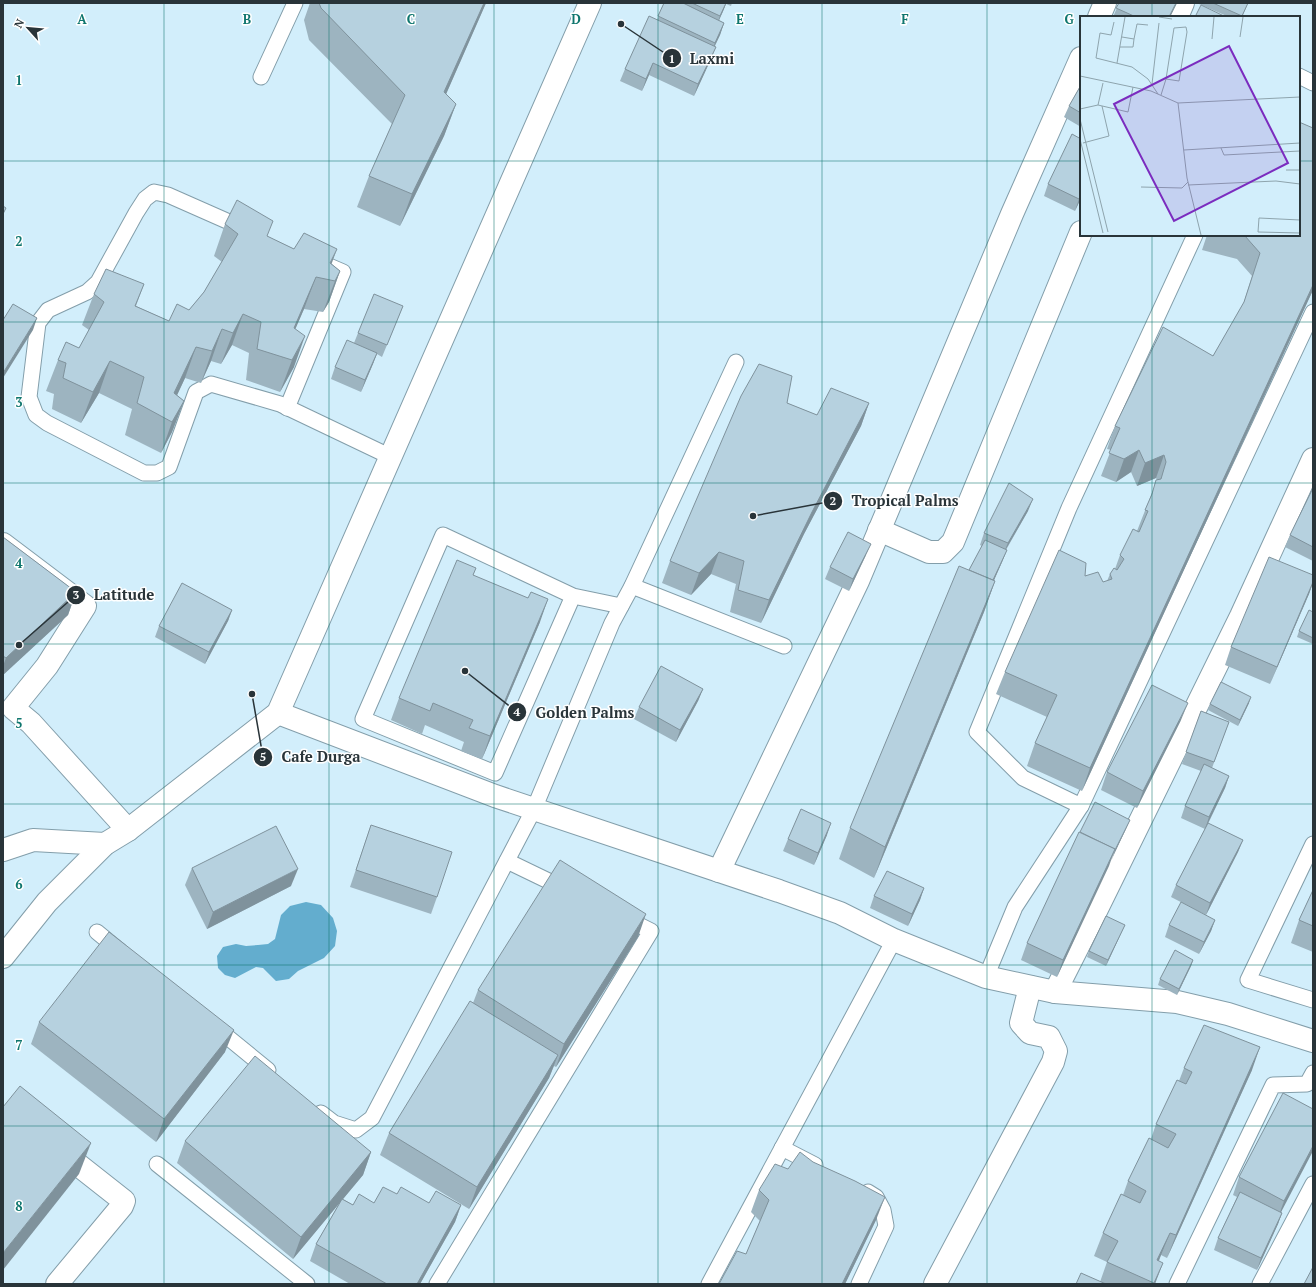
<svg xmlns="http://www.w3.org/2000/svg" width="1316" height="1287" viewBox="0 0 1316 1287" font-family="'PT Serif',serif">
<rect width="100%" height="100%" fill="#d2eefb"/>
<!-- water -->
<path fill="#63adce" d="M306,902L321,905L333,918L337,931L335,946L324,958L298,971L289,979L276,981L263,968L256,967L235,978L225,975L218,968L217,956L223,947L236,944L246,946L258,945L268,944L275,939L281,915L290,906Z"/>
<g fill="none" stroke-linecap="round" stroke-linejoin="round">
<!-- lane casing -->
<g stroke="#839eaa" stroke-width="17">
<g id="lane">
<path d="M1299,76L1313,83"/>
<path d="M261,77L295,3"/>
<path d="M245,229L168,195L154,192L145,199L136,213L98,282L87,292L48,310L38,323L29,397L36,415L47,423L144,473H157L169,467L196,392L211,384L280,404L391,457"/>
<path d="M287,408L343,272L322,263"/>
<path d="M632,586L784,646"/>
<path d="M573,596L495,773L363,719L443,535L573,596L621,606"/>
<path d="M1081,806L1023,778L977,732L1069,508L1195,235"/>
<path d="M1313,844L1248,980L1313,1000"/>
<path d="M507,861L565,889"/>
<path d="M97,932L120,951"/>
<path d="M986,977L1015,907L1081,806L1313,312"/>
<path d="M214,1026L268,1070"/>
<path d="M321,1113L334,1123L356,1130L372,1118L534,809L612,623L632,586L736,362"/>
<path d="M782,1148L815,1165"/>
<path d="M157,1164L307,1284"/>
<path d="M437,1284L651,931L625,918"/>
<path d="M709,1284L894,940"/>
<path d="M859,1284L886,1226L883,1210L876,1197L868,1192"/>
<path d="M1177,1284L1273,1085L1307,1084L1313,1073"/>
<path d="M1260,1284L1313,1184"/>
</g>
</g>
<!-- street casing -->
<g stroke="#839eaa" stroke-width="24">
<g id="street">
<path d="M1099,17L1105,3"/>
<path d="M1177,17L1183,3"/>
<path d="M879,530L929,552H943L953,542L1081,232"/>
<path d="M3,544L85,606L47,666L13,708L31,723L128,830"/>
<path d="M278,713L495,796L779,891L840,913L894,940L986,977L1055,992L1177,1002L1228,1014L1313,1041"/>
<path d="M3,850L33,840L105,844"/>
<path d="M719,871L858,581L1012,214L1081,58"/>
<path d="M1055,992L1094,915L1241,616L1313,459"/>
<path d="M57,1284L122,1206L124,1201L58,1149"/>
<path d="M935,1284L1053,1062L1056,1051L1049,1037L1030,1033L1021,1023L1030,987"/>
</g>
</g>
<!-- secondary casing -->
<g stroke="#839eaa" stroke-width="24">
<path id="secondary" d="M3,957L47,902L105,844L128,830L278,713L590,3"/>
</g>
<!-- lane -->
<use href="#lane" stroke="#fff" stroke-width="15"/>
<!-- street -->
<use href="#street" stroke="#fff" stroke-width="22"/>
<!-- secondary -->
<use href="#secondary" stroke="#fff" stroke-width="22"/>
</g>
<!-- wall -->
<g fill="#9db4c0">
<path d="M310,3H486L446,94L456,104L444,136L400,226L357,207L369,176L392,124L309,40L304,20Z"/>
<path d="M662,3H732L731,6L726,4L719,20L724,23L720,35L715,46L711,59L694,96L649,75L642,91L620,81L625,69L657,20L664,4Z"/>
<path d="M1119,3H1177L1170,17H1113Z"/>
<path d="M1199,3H1248L1242,17H1229L1199,4Z"/>
<path d="M1081,85V127L1064,117L1069,106Z"/>
<path d="M1313,128V290L1082,791L1027,766L1035,743L1047,717L996,694L1005,672L1085,576L1103,582L1107,581L1110,574L1115,569L1120,555L1137,531L1157,480L1156,478L1137,486L1131,472L1116,482L1101,476L1111,450L1107,449L1115,426L1213,356L1243,305L1252,276L1237,259L1202,250L1207,235H1299Z"/>
<path d="M1048,184L1081,198L1075,211L1044,196Z"/>
<path d="M225,224L267,236L294,249L332,264L340,271L329,302L323,312L304,309L295,329L294,367L280,392L246,380L249,353L232,345L221,364L211,361L201,383L185,378L177,395L184,401L172,432L161,453L125,435L132,409L99,393L81,423L52,409L54,394L46,391L58,360L79,348L89,330L82,325L94,294L144,284L136,306L169,321L189,310L204,292L222,262L214,256Z"/>
<path d="M403,306L382,357L377,354L361,392L331,379L335,367L354,343L358,333Z"/>
<path d="M787,403L817,415L869,403L861,426L804,534L761,623L730,612L736,584L711,574L691,595L662,583L670,561Z"/>
<path d="M1313,488V561L1285,547L1290,535Z"/>
<path d="M1028,511L1006,550H1007L1002,562L994,580L995,581L984,612L874,878L839,859L850,828L969,570L982,546L980,545L984,533Z"/>
<path d="M3,537L76,592L68,615L3,675Z"/>
<path d="M866,555L849,591L825,579L830,567Z"/>
<path d="M476,568L473,575L540,622L482,759L461,751L464,742L425,725L422,734L391,720L399,698Z"/>
<path d="M1313,575V583L1309,594L1270,684L1225,665L1231,647Z"/>
<path d="M232,610L228,621L205,664L155,637L159,626Z"/>
<path d="M1313,612V644L1297,637L1299,631Z"/>
<path d="M703,689L698,701L676,742L634,719L639,707Z"/>
<path d="M1249,703L1238,726L1208,710L1210,704Z"/>
<path d="M1201,711L1229,722L1212,768L1229,776L1225,788L1207,826L1243,840L1238,852L1206,915L1171,897L1176,885L1205,829L1181,818L1185,806L1201,771L1182,764Z"/>
<path d="M1181,720L1137,808L1101,790L1107,772Z"/>
<path d="M1130,820L1125,831L1110,861L1057,977L1021,960L1027,943Z"/>
<path d="M371,825L437,897L431,914L350,887Z"/>
<path d="M827,835L814,865L783,851L788,839Z"/>
<path d="M192,868L291,886L207,929L185,885Z"/>
<path d="M924,888L920,900L908,926L870,908L874,896Z"/>
<path d="M1313,890V952L1291,943L1299,920Z"/>
<path d="M1215,920L1211,931L1199,954L1165,937L1169,925Z"/>
<path d="M1125,925L1106,966L1087,957L1089,951Z"/>
<path d="M638,937L556,1067L554,1066L549,1078L469,1209L380,1155L389,1133L473,1003L478,990Z"/>
<path d="M1193,960L1191,966L1177,995L1158,985L1160,979Z"/>
<path d="M39,1022L225,1052L156,1142L31,1044Z"/>
<path d="M1184,1068L1252,1070L1167,1258L1161,1255L1159,1261L1155,1284H1076L1100,1282L1107,1262L1094,1256L1103,1233L1123,1195L1128,1181L1151,1139L1156,1124L1179,1081Z"/>
<path d="M1313,1109L1281,1212L1282,1213L1278,1224L1257,1270L1214,1250L1218,1238L1237,1197L1233,1195L1239,1177Z"/>
<path d="M185,1141L371,1152L363,1175L343,1199L353,1205L374,1203L397,1194L429,1203L461,1205L455,1222L420,1284H350L310,1261L316,1244L340,1202L293,1259L177,1163Z"/>
<path d="M759,1190L876,1220L845,1284H719L746,1254L760,1221L751,1212Z"/>
</g>
<!-- shaded-wall -->
<g fill="#7f929c">
<path d="M484,3H486L433,124L444,92Z"/>
<path d="M726,3L724,9L716,27L720,16Z"/>
<path d="M1176,3H1177L1170,17H1169Z"/>
<path d="M724,23L720,35L710,55L715,43Z"/>
<path d="M716,47L711,59L694,96L698,84Z"/>
<path d="M653,63L649,75L642,91L646,79Z"/>
<path d="M456,104L444,136L400,226L412,194Z"/>
<path d="M1081,195V198L1075,211L1079,199Z"/>
<path d="M337,249L326,279L330,263Z"/>
<path d="M340,271L329,302L323,312L335,281Z"/>
<path d="M316,277L304,309L282,360L294,328Z"/>
<path d="M1313,285V290L1082,791L1090,768Z"/>
<path d="M243,314L232,345L221,364L233,333Z"/>
<path d="M37,318L33,330L3,378V373Z"/>
<path d="M222,329L211,361L201,383L212,351Z"/>
<path d="M305,336L294,367L280,392L292,360Z"/>
<path d="M196,347L185,378L166,419L174,393Z"/>
<path d="M377,353L373,364L361,392L365,380Z"/>
<path d="M110,361L99,393L81,423L93,392Z"/>
<path d="M184,401L172,432L161,453L172,422Z"/>
<path d="M869,403L861,426L804,534L761,623L769,600L812,512Z"/>
<path d="M1139,450L1131,472L1116,482L1124,459Z"/>
<path d="M1164,455L1156,478L1137,486L1145,463Z"/>
<path d="M1033,499L1028,511L1003,554L1008,543Z"/>
<path d="M871,544L866,555L849,591L853,579Z"/>
<path d="M1007,550L1002,562L985,601L989,589Z"/>
<path d="M719,552L711,574L691,595L699,573Z"/>
<path d="M995,581L984,612L874,878L885,847Z"/>
<path d="M1313,582L1309,594L1270,684L1277,667Z"/>
<path d="M76,592L68,615L3,675V666L6,658Z"/>
<path d="M548,599L540,622L482,759L490,736Z"/>
<path d="M232,610L228,621L205,664L209,652Z"/>
<path d="M703,689L698,701L676,742L680,730Z"/>
<path d="M1251,697L1249,703L1238,726L1240,720Z"/>
<path d="M1188,703L1181,720L1137,808L1143,791Z"/>
<path d="M1229,776L1225,788L1205,829L1209,817Z"/>
<path d="M1130,820L1125,831L1111,861L1115,850Z"/>
<path d="M831,823L827,835L814,865L818,853Z"/>
<path d="M1243,840L1238,852L1206,915L1210,903Z"/>
<path d="M1115,849L1109,866L1057,977L1063,960Z"/>
<path d="M298,869L291,886L207,929L213,912Z"/>
<path d="M924,888L920,900L908,926L912,914Z"/>
<path d="M646,914L638,937L556,1067L564,1044Z"/>
<path d="M1215,920L1211,931L1199,954L1204,942Z"/>
<path d="M1125,925L1122,931L1106,966L1108,960Z"/>
<path d="M1193,960L1191,966L1177,995L1179,989Z"/>
<path d="M234,1030L225,1052L156,1142L164,1119Z"/>
<path d="M1260,1047L1252,1070L1167,1258L1176,1235Z"/>
<path d="M558,1055L549,1078L469,1209L477,1187Z"/>
<path d="M91,1143L79,1174L3,1270V1253Z"/>
<path d="M1313,1146V1151L1278,1218L1284,1201Z"/>
<path d="M371,1152L363,1175L293,1259L301,1237Z"/>
<path d="M885,1197L876,1220L845,1284H842Z"/>
<path d="M461,1205L455,1222L420,1284H417Z"/>
<path d="M1282,1213L1278,1224L1257,1270L1261,1258Z"/>
<path d="M1170,1233L1161,1255L1149,1283L1157,1260Z"/>
<path d="M1163,1263L1155,1284H1154V1283Z"/>
</g>
<!-- building -->
<g fill="#b6d1df" stroke="#7f929c">
<path d="M319,3H484L444,92L456,104L412,194L369,176L405,95L321,8Z"/>
<path d="M664,3H683L724,23L715,43L658,16Z"/>
<path d="M692,3H726L720,16Z"/>
<path d="M1119,3H1176L1169,17H1136L1116,8Z"/>
<path d="M1213,3H1248L1242,16Z"/>
<path d="M1201,5L1226,17H1195Z"/>
<path d="M649,16L716,47L698,84L653,63L646,79L625,69Z"/>
<path d="M1081,85V113L1069,106Z"/>
<path d="M1299,122L1313,128V285L1090,768L1035,743L1057,695L1005,672L1059,550L1086,563L1085,576L1098,572L1103,582L1112,579L1110,574L1114,568L1117,570L1124,559L1120,555L1133,529L1139,532L1148,511L1145,510L1152,494L1156,480L1161,479L1166,462L1164,455L1145,463L1139,450L1124,459L1109,453L1120,428L1115,426L1163,327L1213,356L1244,302L1260,253L1245,236L1241,235H1299Z"/>
<path d="M1072,134L1081,139V195L1079,199L1048,184Z"/>
<path d="M237,200L273,221L267,236L294,249L304,233L337,249L330,263L340,271L335,281L316,277L294,328L305,336L292,360L257,349L261,322L243,314L233,333L222,329L212,351L196,347L174,393L184,401L172,422L137,403L144,377L110,361L93,392L63,378L66,363L58,360L66,342L79,348L104,302L94,294L106,269L144,284L135,306L169,321L177,304L189,310L204,292L238,234L225,224Z"/>
<path d="M3,206L6,208L3,214Z"/>
<path d="M374,294L403,306L387,345L358,333Z"/>
<path d="M13,304L37,318L3,373V320Z"/>
<path d="M347,340L377,353L365,380L335,367Z"/>
<path d="M759,364L792,376L787,403L817,415L831,388L869,403L812,512L769,600L738,590L744,561L719,552L699,573L670,561L741,396Z"/>
<path d="M1009,483L1033,499L1008,543L984,533Z"/>
<path d="M1313,488V547L1290,535Z"/>
<path d="M848,532L871,544L853,579L830,567Z"/>
<path d="M3,537L76,592L6,658L3,656Z"/>
<path d="M985,540L1007,550L993,580L969,570Z"/>
<path d="M1269,557L1313,575V582L1277,667L1231,647Z"/>
<path d="M457,560L476,568L473,575L528,598L531,592L548,599L490,736L469,728L473,720L433,703L430,711L399,698Z"/>
<path d="M959,566L995,581L885,847L850,828Z"/>
<path d="M182,583L232,610L209,652L159,626Z"/>
<path d="M1309,610L1313,612V638L1299,631Z"/>
<path d="M661,666L703,689L680,730L639,707Z"/>
<path d="M1221,682L1251,697L1240,720L1210,704Z"/>
<path d="M1152,685L1188,703L1143,791L1107,772Z"/>
<path d="M1201,711L1229,722L1214,762L1186,752Z"/>
<path d="M1204,764L1229,776L1209,817L1185,806Z"/>
<path d="M1095,802L1130,820L1115,850V849L1080,832Z"/>
<path d="M801,809L831,823L818,853L788,839Z"/>
<path d="M1208,823L1243,840L1210,903L1176,885Z"/>
<path d="M371,825L452,852L437,897L356,870Z"/>
<path d="M276,826L298,869L213,912L192,868Z"/>
<path d="M1079,832L1115,849L1063,960L1027,943Z"/>
<path d="M560,860L646,914L564,1044L478,990Z"/>
<path d="M887,871L924,888L912,914L874,896Z"/>
<path d="M1313,890V926L1299,920Z"/>
<path d="M1181,902L1215,920L1204,942L1169,925Z"/>
<path d="M1106,916L1125,925L1108,960L1089,951Z"/>
<path d="M109,932L234,1030L164,1119L39,1022Z"/>
<path d="M1175,950L1193,960L1179,989L1160,979Z"/>
<path d="M470,1001L558,1055L477,1187L389,1133Z"/>
<path d="M1204,1025L1260,1047L1176,1235L1170,1233L1157,1260L1163,1263L1154,1283L1107,1262L1118,1241L1103,1233L1121,1194L1140,1203L1146,1191L1128,1181L1149,1138L1168,1148L1176,1134L1156,1124L1177,1080L1186,1084L1192,1072L1184,1068Z"/>
<path d="M255,1056L371,1152L301,1237L185,1141Z"/>
<path d="M20,1086L91,1143L3,1253V1107Z"/>
<path d="M1283,1093L1313,1109V1146L1284,1201L1239,1177Z"/>
<path d="M800,1152L813,1162L855,1181L885,1197L842,1284H719L737,1251L746,1254L769,1200L759,1190L775,1164L788,1169Z"/>
<path d="M383,1187L397,1194L401,1187L429,1203L436,1191L461,1205L417,1284H387L316,1244L342,1199L353,1205L359,1194L374,1203Z"/>
<path d="M1240,1192L1282,1213L1261,1258L1218,1238Z"/>
<path d="M1313,1267V1284H1304Z"/>
<path d="M1081,1273L1106,1284H1076Z"/>
</g>
<!-- grid -->
<path fill="none" stroke="#0f766e" stroke-width="1" stroke-opacity="0.55" d="M164,3V1284M329,3V1284M494,3V1284M658,3V1284M822,3V1284M987,3V1284M1152,3V17M3,161H1081M1299,161H1313M1152,235V1284M3,322H1313M3,483H1313M3,644H1313M3,804H1313M3,965H1313M3,1126H1313"/>
<!-- overview -->
<g transform="translate(1080 16)">
<rect width="220" height="220" fill="#d2eefb"/>
<path fill="none" stroke="#8ea4ad" stroke-width="1" d="M79,1L92,3M34,6L31,19L20,17L16,42L52,51L68,63L78,78M160,21L163,1M54,23L57,8L68,9M132,23L134,1M40,31H53L54,23L42,21M37,47L45,1M0,60L71,75L98,87L220,81M72,68L79,7M81,79L86,63L99,65L107,16L106,11L94,12L86,63M98,87L107,162L121,219M18,89L48,96L53,71M0,93L18,89L23,67M0,103L28,216M0,123L23,217M3,127L29,120L22,90M141,132L144,139L220,135M104,134L220,127M206,154H220M108,169L196,165L220,168M61,171L102,172L108,166M220,204L179,202L178,216L220,217"/>
<path fill="#7b2cbf" fill-opacity="0.15" stroke="#7b2cbf" stroke-width="2" d="M149,30L208,147L94,205L34,88Z"/>
<rect width="220" height="220" fill="none" stroke="#293439" stroke-width="2"/>
</g>
<g font-size="13" text-anchor="middle" font-weight="bold" fill="#0f766e" stroke="#fff" stroke-width="3" stroke-linejoin="round" paint-order="stroke">
<text x="82" y="24">A</text>
<text x="247" y="24">B</text>
<text x="411" y="24">C</text>
<text x="576" y="24">D</text>
<text x="740" y="24">E</text>
<text x="905" y="24">F</text>
<text x="1069" y="24">G</text>
<text x="19" y="85">1</text>
<text x="19" y="246">2</text>
<text x="19" y="407">3</text>
<text x="19" y="568">4</text>
<text x="19" y="728">5</text>
<text x="19" y="889">6</text>
<text x="19" y="1050">7</text>
<text x="19" y="1211">8</text>
</g>
<!-- callouts -->
<path fill="none" stroke="#293439" stroke-width="1.5" d="M621 24L672 58M753 516L833 501M19 645L76 595M465 671L517 712M252 694L263 757"/>
<g fill="#293439" stroke="#fff" stroke-width="1.5">
<circle cx="621" cy="24" r="4"/>
<circle cx="753" cy="516" r="4"/>
<circle cx="19" cy="645" r="4"/>
<circle cx="465" cy="671" r="4"/>
<circle cx="252" cy="694" r="4"/>
<circle cx="672" cy="58" r="10"/>
<circle cx="833" cy="501" r="10"/>
<circle cx="76" cy="595" r="10"/>
<circle cx="517" cy="712" r="10"/>
<circle cx="263" cy="757" r="10"/>
</g>
<g font-size="12" text-anchor="middle" font-weight="bold" fill="#fff">
<text x="672" y="63">1</text>
<text x="833" y="505">2</text>
<text x="76" y="599">3</text>
<text x="517" y="716">4</text>
<text x="263" y="761">5</text>
</g>
<g font-size="15" text-anchor="middle" font-weight="bold" fill="#293439" stroke="#fff" stroke-width="3" stroke-linejoin="round" paint-order="stroke">
<text x="712" y="64">Laxmi</text>
<text x="905" y="506">Tropical Palms</text>
<text x="124" y="600">Latitude</text>
<text x="585" y="718">Golden Palms</text>
<text x="321" y="762">Cafe Durga</text>
</g>
<!-- border -->
<rect width="1316" height="1287" fill="none" stroke="#293439" stroke-width="8"/>
<!-- north arrow -->
<g transform="translate(28 28) rotate(297)" stroke="#ffffff" stroke-width="3" paint-order="stroke">
<path d="M0-3L7 15L0 10L-7 15Z" fill="#293439"/>
<text y="-6" font-size="11" font-weight="bold" text-anchor="middle" fill="#293439">N</text>
</g>
</svg>
